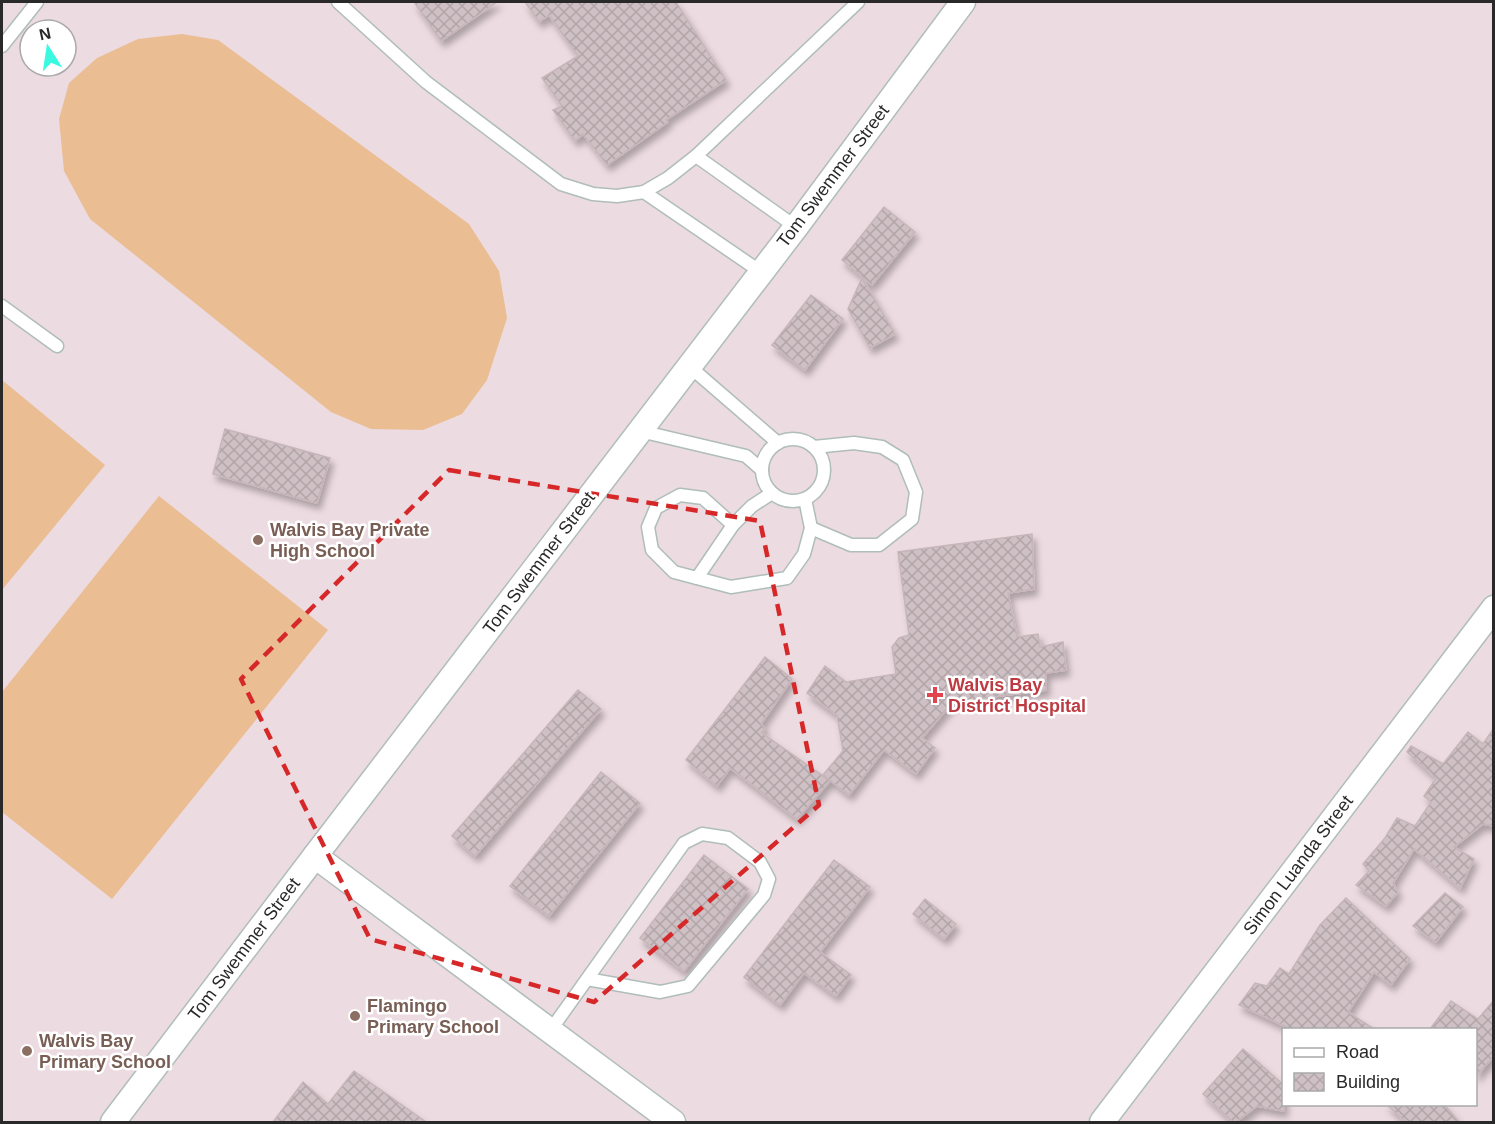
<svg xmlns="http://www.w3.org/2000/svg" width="1495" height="1124" viewBox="0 0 1495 1124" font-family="Helvetica,sans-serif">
<defs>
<pattern id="building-cross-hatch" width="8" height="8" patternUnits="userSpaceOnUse" patternTransform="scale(1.5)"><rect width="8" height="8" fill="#cec0c4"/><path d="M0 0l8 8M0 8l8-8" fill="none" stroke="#b1a5a8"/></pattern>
<filter id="shadow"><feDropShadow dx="3.5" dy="6" stdDeviation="3" flood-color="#0004"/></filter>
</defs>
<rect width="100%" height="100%" fill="#ecdbe1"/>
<!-- pitch -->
<g fill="#eabd93">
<path d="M182,34L218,40L469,224L499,271L507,318L487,380L462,414L423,430L371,429L331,412L90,219L64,171L59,119L69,83L97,58L138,39Z"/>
<path d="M2,380L105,465L2,590Z"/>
<path d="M159,496L328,630L112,899L2,812V692Z"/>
</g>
<!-- building -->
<g fill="url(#building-cross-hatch)" stroke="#c7b5ba" stroke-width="1.5" filter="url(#shadow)">
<path d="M414,2H497L441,41Z"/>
<path d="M525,2H676L726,80L666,120L668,122L607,165L583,134L575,141L553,110L562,106L542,78L578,56L549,15L539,22Z"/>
<path d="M884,207L915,232L872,285L842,260Z"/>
<path d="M862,278L895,334L870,348L848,309Z"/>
<path d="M811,295L843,319L805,370L772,345Z"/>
<path d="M225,429L330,458L317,503L213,474Z"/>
<path d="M1032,534L1034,589L1008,593L1017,637L1038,634L1040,647L1063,642L1066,670L1046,673V690L953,702L922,738L935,748L916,774L884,750L849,795L823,775L843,751L837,715L807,693L825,666L846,682L896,674L892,647L899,638L909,635L898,552Z"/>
<path d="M765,657L792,679L761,724L765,728L762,733L830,781L797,819L730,768L717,786L686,760Z"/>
<path d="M578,690L601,709L475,856L452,836Z"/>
<path d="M1494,728V826L1483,824L1454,847L1474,859L1460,888L1414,849L1393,883L1398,892L1386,906L1356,885L1369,871L1363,864L1385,838L1397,818L1415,826L1431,802L1424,796L1436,778L1407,752L1411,746L1443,764L1468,732L1483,744Z"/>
<path d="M601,772L640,803L549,916L510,886Z"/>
<path d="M704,855L748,889L684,971L640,938Z"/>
<path d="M834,860L870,887L820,952L851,975L836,996L804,973L780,1005L744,977Z"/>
<path d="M1445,893L1463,907L1436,942L1413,926Z"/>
<path d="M1346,898L1410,959L1391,985L1374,972L1348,1012L1374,1029H1291L1239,1005L1255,983L1267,986L1280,968L1289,974L1320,925Z"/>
<path d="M925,899L956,924L944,939L913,914Z"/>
<path d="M1494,1000V1056L1476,1076V1029H1430L1451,1001L1478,1019Z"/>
<path d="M1243,1049L1284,1085V1111L1257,1106L1236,1122H1233L1203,1094Z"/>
<path d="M354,1071L426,1122H273L303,1082L328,1104Z"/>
<path d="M1386,1104H1444L1459,1122H1406Z"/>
</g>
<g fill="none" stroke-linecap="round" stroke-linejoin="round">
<!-- lane casing -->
<g stroke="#afbdbb" stroke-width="15">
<g id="lane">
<path d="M338,2L426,82L561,184L593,194L617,196L644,192L668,178L696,156L858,2"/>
<path d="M2,46L37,2"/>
<path d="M696,156L796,227"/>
<path d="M644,192L761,272"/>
<path d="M2,306L57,346"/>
<path d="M689,366L778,443"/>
<path d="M640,431L746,456L762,470"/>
<circle cx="793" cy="470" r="31"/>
<path d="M733,525L703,498L680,495L656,508L648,527L652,550L674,572L731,587L787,578L804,554L811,528L805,499"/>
<path d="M811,528L851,545H879L912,519L916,492L903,460L882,447L854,443L814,447"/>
<path d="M697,578L733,525L752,506L772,493"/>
<path d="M550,1031L684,843L702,834L728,838L760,862L769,879L764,895L688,986L660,992L587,979"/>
</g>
</g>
<!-- street casing -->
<g stroke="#afbdbb" stroke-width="27">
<g id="street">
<path d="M315,856L673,1122"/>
<path d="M113,1122L315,856L796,227L963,2"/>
<path d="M1102,1122L1494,608"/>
</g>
</g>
<!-- lane -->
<use href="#lane" stroke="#fff" stroke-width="12"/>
<!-- street -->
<use href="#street" stroke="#fff" stroke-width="24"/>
</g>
<!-- marked area -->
<path fill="none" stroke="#d62828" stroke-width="4.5" stroke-dasharray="12 8" stroke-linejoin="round" d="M449,470L760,521L819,805L594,1002L370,939L241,679Z"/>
<!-- markers -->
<g fill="#8d6e63" stroke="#fff" stroke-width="2">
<circle cx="258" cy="540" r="6"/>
<circle cx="355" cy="1016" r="6"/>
<circle cx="27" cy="1051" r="6"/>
</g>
<path fill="#e0444e" stroke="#fff" stroke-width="2" d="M932 686h6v6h6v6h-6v6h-6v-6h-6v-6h6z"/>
<g text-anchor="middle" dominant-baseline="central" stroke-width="5" stroke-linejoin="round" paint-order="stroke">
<!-- street labels -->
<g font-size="18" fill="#292929" stroke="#fff">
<text transform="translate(833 176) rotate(-53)">Tom Swemmer Street</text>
<text transform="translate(539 563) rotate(-53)">Tom Swemmer Street</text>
<text transform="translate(1298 865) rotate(-53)">Simon Luanda Street</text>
<text transform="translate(244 949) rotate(-53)">Tom Swemmer Street</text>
</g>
<!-- education labels -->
<g font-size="18" font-weight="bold" fill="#785e54" stroke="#fff" text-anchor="start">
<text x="270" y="530">Walvis Bay Private<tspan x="270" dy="21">High School</tspan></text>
<text x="367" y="1006">Flamingo<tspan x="367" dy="21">Primary School</tspan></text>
<text x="39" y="1041">Walvis Bay<tspan x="39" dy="21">Primary School</tspan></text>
</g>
<!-- health labels -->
<g font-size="18" font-weight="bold" fill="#be3a42" stroke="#fff" text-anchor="start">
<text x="948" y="685">Walvis Bay<tspan x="948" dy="21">District Hospital</tspan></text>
</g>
</g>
<!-- border -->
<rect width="1495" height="1124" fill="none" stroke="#292929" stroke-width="6"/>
<!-- legend -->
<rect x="1282" y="1028" width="195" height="78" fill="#ffffff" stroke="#a9a9a9" stroke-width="1.5"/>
<rect x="1294" y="1048" width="30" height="9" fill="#ffffff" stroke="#a9a9a9" stroke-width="1.5"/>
<text x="1336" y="1058" font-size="18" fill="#292929">Road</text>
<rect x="1294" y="1073" width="30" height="18" fill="url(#building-cross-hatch)" stroke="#a9a9a9" stroke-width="1.5"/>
<text x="1336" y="1088" font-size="18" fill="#292929">Building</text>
<!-- north arrow -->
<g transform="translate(48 48) rotate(348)"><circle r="28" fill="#ffffff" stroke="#a9a9a9" stroke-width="1.5"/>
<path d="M0-4.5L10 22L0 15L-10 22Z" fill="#3af9e1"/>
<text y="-9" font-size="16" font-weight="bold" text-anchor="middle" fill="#292929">N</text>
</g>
</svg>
